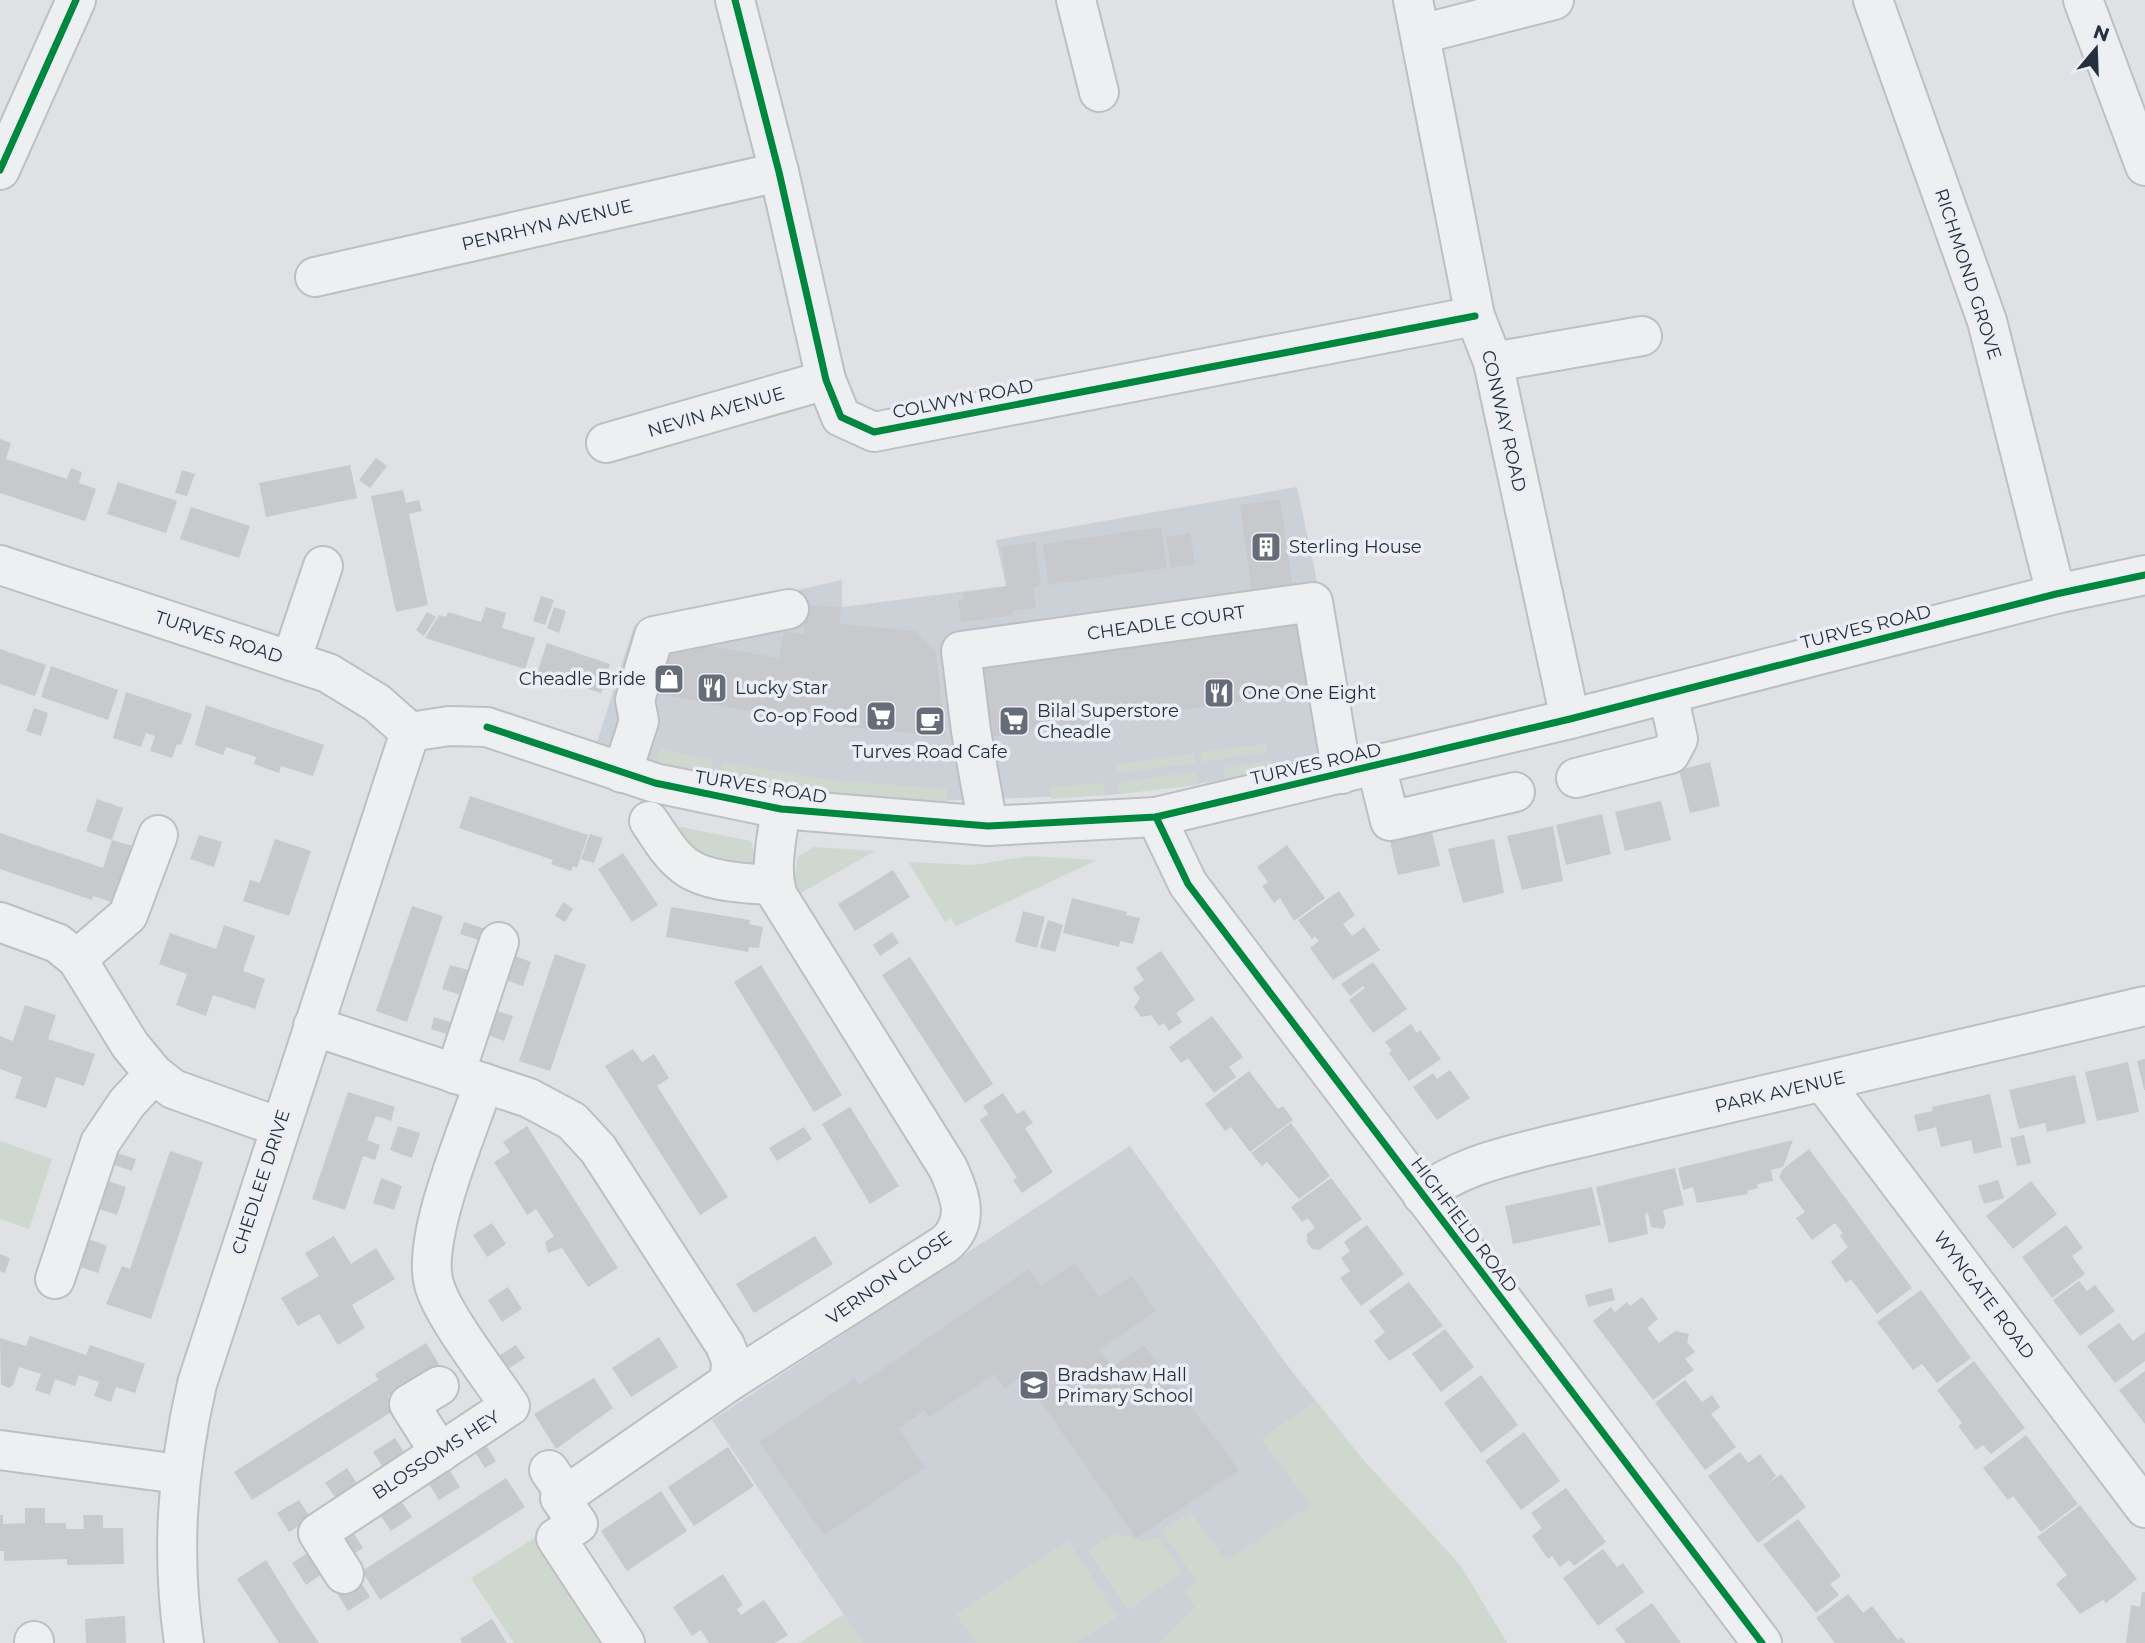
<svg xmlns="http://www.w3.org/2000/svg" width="2145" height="1643" viewBox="0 0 2145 1643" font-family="Montserrat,sans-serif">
<rect width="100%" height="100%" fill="#dfe1e4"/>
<!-- built -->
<g fill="#ccd1d8">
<path d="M1297,487L1354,755L1243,778L1109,795L928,801L769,786L647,761L596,745L634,626L842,580V607L1006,586L996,540Z"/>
<path d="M1130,1146L1290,1369L1364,1461L1460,1565L1507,1643H863L712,1420Z"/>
</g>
<!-- green -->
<g fill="#cfd8cf">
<path d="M1266,744L1267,752L1202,762L1201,752Z"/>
<path d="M660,749L713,760L710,775L657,763Z"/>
<path d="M1194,753L1196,763L1117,773L1116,765Z"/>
<path d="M1269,760L1271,772L1225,781L1223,768Z"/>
<path d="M723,762L829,780L946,789L947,801C870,801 795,791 720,777Z"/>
<path d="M1197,772L1198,785L1120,794L1118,782Z"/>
<path d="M1104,783L1105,795L1051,799L1050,787Z"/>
<path d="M671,825L751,841L755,858L753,868L701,859Z"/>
<path d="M814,847L875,851L799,894L794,883L798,856Z"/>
<path d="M1029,856L1097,860L956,926L951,918L945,922L908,862L974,865Z"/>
<path d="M0,1141L52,1159L29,1229L0,1219Z"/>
<path d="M1316,1401L1364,1461L1460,1565L1507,1643H1159L1195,1608L1185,1591L1197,1582L1161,1530L1191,1513L1226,1561L1311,1505L1261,1439Z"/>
<path d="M560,1522L643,1643H514L471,1578Z"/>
<path d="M1114,1533L1147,1542L1158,1536L1182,1572L1128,1611L1088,1551Z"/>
<path d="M1068,1541L1118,1617L1077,1643H976L956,1614Z"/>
<path d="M844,1614L863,1643H799Z"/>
</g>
<!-- building -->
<g fill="#c7c9cc">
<path d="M0,439L11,443L6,459L67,479L71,468L82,472L79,483L96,489L85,521L0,493Z"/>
<path d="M376,458L387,466L370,488L359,480Z"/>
<path d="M350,465L357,498L266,517L259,483Z"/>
<path d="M182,470L195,474L187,496L175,493Z"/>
<path d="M118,482L177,501L166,533L107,514Z"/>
<path d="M403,490L406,503L419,500L422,511L409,514L428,605L396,612L371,496Z"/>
<path d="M1280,499L1293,589L1252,595L1240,505Z"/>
<path d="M191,507L250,526L239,558L180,539Z"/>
<path d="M1161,527L1167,568L1049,585L1043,544Z"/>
<path d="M1190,533L1195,564L1171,568L1166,537Z"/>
<path d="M1035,542L1041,585L1033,587L1036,608L1013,611L1014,615L961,622L958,600L964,599L963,593L1007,586L1001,547Z"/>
<path d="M541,596L554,600L545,625L533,621Z"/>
<path d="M806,605L841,607L840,624L916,631L936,653L945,736L833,726L652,693L667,645L687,642L779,658L784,631L804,635Z"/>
<path d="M486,607L506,613L502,628L535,638L525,669L425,638L439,615L446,617L448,612L481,622Z"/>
<path d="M554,607L566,611L559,633L547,628Z"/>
<path d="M427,612L436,617L424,636L416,630Z"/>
<path d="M1297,619L1317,691L990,737L979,663Z"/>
<path d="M547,643L610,664L601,693L537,673Z"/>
<path d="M0,649L46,665L35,696L0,684Z"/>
<path d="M51,666L118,690L108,720L41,697Z"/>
<path d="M126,692L192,714L181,745L177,744L172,758L150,751L155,736L146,733L141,747L113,738Z"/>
<path d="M206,705L324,745L313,776L281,766L279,773L254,764L256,757L226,747L223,755L195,745Z"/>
<path d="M34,708L48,713L41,736L26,731Z"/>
<path d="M1710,762L1720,806L1690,813L1679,770Z"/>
<path d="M470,796L588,835L577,868L573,866L571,871L551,864L553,860L459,828Z"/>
<path d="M97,799L123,808L112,840L86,831Z"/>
<path d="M1661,801L1671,840L1625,851L1615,812Z"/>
<path d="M1602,814L1611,854L1566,865L1556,825Z"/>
<path d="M1553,826L1563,881L1522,890L1507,836Z"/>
<path d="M1432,832L1440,866L1398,875L1390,842Z"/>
<path d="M0,833L103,868L112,840L136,847L117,904L93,896L92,900L0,869Z"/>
<path d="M590,834L603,838L594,863L581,859Z"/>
<path d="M199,835L222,842L214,867L190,859Z"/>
<path d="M275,839L311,851L289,916L243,901L250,880L260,883Z"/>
<path d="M1494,839L1504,893L1463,903L1448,849Z"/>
<path d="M1287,845L1325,898L1294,921L1280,898L1274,903L1262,886L1268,882L1257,867Z"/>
<path d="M623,853L658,905L632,922L598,869Z"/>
<path d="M893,870L910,897L855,931L838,904Z"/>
<path d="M1339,891L1355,915L1343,924L1352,936L1364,927L1380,950L1333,980L1310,948L1319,941L1315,936L1312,939L1298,920Z"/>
<path d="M1072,898L1127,912L1126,915L1140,918L1133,944L1120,941L1119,947L1063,933Z"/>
<path d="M563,902L573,909L565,922L555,916Z"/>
<path d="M412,906L443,916L407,1022L376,1011Z"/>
<path d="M671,907L750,920L749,924L763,927L759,948L749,947L748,952L666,937Z"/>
<path d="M1023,911L1045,917L1037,948L1015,942Z"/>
<path d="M1048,920L1063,925L1055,952L1040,948Z"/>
<path d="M464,922L486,929L482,941L460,934Z"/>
<path d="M224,925L255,936L243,971L265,979L255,1009L213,995L206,1016L176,1005L187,974L159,964L170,933L216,949Z"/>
<path d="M892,932L899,943L880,956L873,945Z"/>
<path d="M1161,951L1195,1000L1176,1013L1182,1022L1169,1031L1164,1023L1159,1026L1151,1015L1141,1017L1134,1007L1140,998L1133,988L1144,980L1136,968Z"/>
<path d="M510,954L531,962L523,986L502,979Z"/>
<path d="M555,954L586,965L550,1071L519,1061Z"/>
<path d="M910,957L993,1084L965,1103L882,975Z"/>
<path d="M1373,962L1407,1009L1373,1033L1349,1000L1365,988L1363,986L1350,996L1341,984Z"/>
<path d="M450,965L472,971L464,996L442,989Z"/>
<path d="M761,965L842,1095L814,1112L734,982Z"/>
<path d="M25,1005L56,1015L48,1039L95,1054L84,1086L56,1077L46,1108L15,1098L22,1077L0,1069V1036L13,1041Z"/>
<path d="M491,1009L513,1016L504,1041L483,1033Z"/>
<path d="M1212,1016L1243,1057L1229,1067L1236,1077L1214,1093L1188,1058L1181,1063L1169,1047Z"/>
<path d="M434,1017L456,1024L452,1036L431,1029Z"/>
<path d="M1411,1024L1417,1033L1420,1030L1441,1059L1409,1081L1389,1053L1392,1051L1385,1042Z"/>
<path d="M633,1049L642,1062L654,1054L669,1078L657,1086L728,1197L700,1215L605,1066Z"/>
<path d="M2145,1059V1090H2144L2137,1061Z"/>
<path d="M2128,1062L2139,1112L2097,1121L2085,1072Z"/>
<path d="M1450,1070L1470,1098L1437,1120L1413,1087L1433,1073L1437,1079Z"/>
<path d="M1249,1071L1278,1109L1283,1106L1293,1120L1250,1152L1231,1127L1225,1131L1205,1104Z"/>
<path d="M2075,1075L2086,1123L2047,1132L2045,1123L2019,1129L2009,1090Z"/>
<path d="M348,1092L395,1107L391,1121L376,1116L367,1140L380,1145L375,1160L363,1156L345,1210L312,1199Z"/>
<path d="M1003,1093L1017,1114L1024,1110L1033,1123L1025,1128L1053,1172L1022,1193L1013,1180L1017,1178L980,1120L988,1114L983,1106Z"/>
<path d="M1990,1094L2002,1147L1974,1154L1971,1140L1941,1147L1936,1127L1918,1132L1914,1115L1933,1111L1932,1107Z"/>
<path d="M850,1107L899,1186L870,1204L822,1124Z"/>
<path d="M1291,1123L1330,1176L1299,1199L1267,1162L1262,1166L1251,1153Z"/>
<path d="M398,1126L420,1133L412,1158L390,1150Z"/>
<path d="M527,1126L618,1268L588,1287L562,1248L548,1253L545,1242L554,1236L536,1209L527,1215L494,1162L510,1152L503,1142Z"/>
<path d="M804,1127L812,1139L777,1161L769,1148Z"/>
<path d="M2024,1135L2031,1163L2017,1166L2010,1138Z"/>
<path d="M1793,1140L1783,1167L1771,1170L1773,1181L1757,1184L1758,1188L1747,1191L1748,1194L1697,1203L1693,1187L1683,1190L1678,1168Z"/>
<path d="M1809,1149L1912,1288L1877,1314L1851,1279L1846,1283L1831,1262L1848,1247L1840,1236L1843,1233L1835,1223L1812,1240L1796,1218L1805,1212L1779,1177L1783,1169Z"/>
<path d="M112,1151L136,1159L132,1171L108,1163Z"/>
<path d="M170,1151L203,1162L151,1319L106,1304L122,1266L130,1269Z"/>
<path d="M1675,1168L1684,1205L1663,1210L1666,1223L1663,1229L1651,1227L1648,1213L1645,1214L1648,1234L1609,1243L1596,1187Z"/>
<path d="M381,1178L402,1186L394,1210L373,1203Z"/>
<path d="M1331,1178L1362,1219L1319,1250L1312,1249L1307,1242V1234L1315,1228L1308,1218L1302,1222L1291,1207Z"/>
<path d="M102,1179L126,1187L117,1215L93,1207Z"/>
<path d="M1998,1180L2004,1198L1984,1204L1978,1186Z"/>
<path d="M2031,1181L2057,1214L2013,1249L1986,1216Z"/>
<path d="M1592,1187L1601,1225L1513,1244L1505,1206Z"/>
<path d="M492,1223L506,1244L487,1257L473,1235Z"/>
<path d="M1367,1225L1404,1274L1361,1306L1340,1278L1350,1271L1341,1258L1350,1251L1344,1242Z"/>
<path d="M2066,1225L2083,1248L2072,1256L2085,1274L2052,1298L2022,1257Z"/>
<path d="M334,1236L351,1264L376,1248L395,1279L352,1305L365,1328L338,1345L319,1314L298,1326L281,1298L319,1276L305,1253Z"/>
<path d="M815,1236L833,1264L754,1313L736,1284Z"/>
<path d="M83,1237L107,1246L98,1273L74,1265Z"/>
<path d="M0,1254L10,1258L5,1273L0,1271Z"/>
<path d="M1075,1263L1099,1297L1132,1276L1156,1311L1099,1350L1112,1367L1144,1345L1239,1470L1136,1538L1038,1398L1050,1391L1034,1368L1004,1389L995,1374L929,1417L924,1410L899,1429L925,1468L824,1535L759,1442L854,1379L859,1385L1029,1269L1041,1286Z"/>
<path d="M2079,1281L2087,1291L2095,1285L2115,1311L2080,1336L2053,1300Z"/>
<path d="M1409,1282L1443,1326L1389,1361L1374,1341L1385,1332L1369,1311Z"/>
<path d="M508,1287L522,1309L502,1322L488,1300Z"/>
<path d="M1612,1288L1615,1300L1588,1307L1585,1295Z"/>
<path d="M1921,1290L1971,1358L1937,1383L1922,1364L1913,1370L1877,1322Z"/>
<path d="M1642,1297L1658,1319L1647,1328L1659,1343L1675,1331L1689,1334L1687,1342L1695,1352L1685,1359L1694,1370L1653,1400L1593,1321L1611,1307L1615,1312L1627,1302L1630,1306Z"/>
<path d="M2119,1323L2133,1341L2145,1332V1361L2115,1383L2087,1346Z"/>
<path d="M1445,1329L1474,1367L1441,1392L1412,1354Z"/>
<path d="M30,1336L86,1355L90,1345L145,1364L135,1393L116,1387L111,1402L94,1396L99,1382L79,1375L75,1386L55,1379L50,1395L35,1390L41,1374L19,1367L13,1385L9,1388L1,1385L0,1338L26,1346Z"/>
<path d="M659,1337L678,1367L631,1397L612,1368Z"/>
<path d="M426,1343L439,1364L388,1396L396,1409L252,1500L234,1472L378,1380L375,1374Z"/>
<path d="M516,1345L525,1358L503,1372L494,1359Z"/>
<path d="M1974,1361L2025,1428L1991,1454L1983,1445L1976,1450L1958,1426L1962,1423L1937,1390Z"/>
<path d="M2145,1371V1424L2119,1390Z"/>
<path d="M1481,1375L1518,1425L1481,1453L1444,1403Z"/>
<path d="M594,1378L613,1408L556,1449L534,1414Z"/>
<path d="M1685,1380L1702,1402L1712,1395L1720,1407L1711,1414L1736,1447L1705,1470L1655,1403Z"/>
<path d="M1524,1432L1560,1481L1521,1510L1485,1461Z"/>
<path d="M2026,1435L2078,1504L2041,1532L2013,1496L2008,1500L1983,1468Z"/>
<path d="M395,1438L407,1457L386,1472L373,1452Z"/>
<path d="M484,1442L496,1461L485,1468L473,1449Z"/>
<path d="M728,1447L754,1486L694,1526L668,1487Z"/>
<path d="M1740,1452L1748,1463L1760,1454L1776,1476L1766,1485L1781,1474L1806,1507L1758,1543L1708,1476Z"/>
<path d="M347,1468L360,1488L338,1501L325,1483Z"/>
<path d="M448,1468L460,1487L439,1500L427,1481Z"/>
<path d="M506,1478L525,1507L380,1600L362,1571Z"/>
<path d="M1566,1488L1606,1542L1574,1566L1569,1560L1560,1567L1552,1556L1548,1559L1532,1536L1542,1528L1531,1513Z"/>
<path d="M661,1491L687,1531L627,1571L601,1531Z"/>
<path d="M399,1498L412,1517L391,1531L378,1512Z"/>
<path d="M299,1500L311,1519L289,1532L277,1513Z"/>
<path d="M2080,1505L2137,1579L2106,1603L2103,1600L2080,1614L2056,1584L2067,1575L2037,1537Z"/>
<path d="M25,1508H45V1523H66V1529H84L83,1515H103V1528H123L124,1564L67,1565V1559L4,1561V1551H0V1515H3V1524L25,1523Z"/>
<path d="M1798,1519L1841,1576L1830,1584L1839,1595L1816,1613L1763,1545Z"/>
<path d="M351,1529L363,1548L352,1555L340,1536Z"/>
<path d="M1603,1549L1617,1567L1623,1563L1644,1592L1598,1626L1563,1578Z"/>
<path d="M311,1551L325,1572L306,1585L292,1563Z"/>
<path d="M266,1560L297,1610L319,1643H279L237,1579Z"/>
<path d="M723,1574L743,1605L737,1609L741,1615L764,1600L788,1635L775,1643H709L701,1630L692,1636L673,1607Z"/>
<path d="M358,1578L370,1597L348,1611L336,1592Z"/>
<path d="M2142,1592H2145V1643H2126L2131,1605L2140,1607Z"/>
<path d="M1848,1594L1863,1613L1872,1606L1898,1640L1901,1637L1906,1643H1835L1816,1618Z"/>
<path d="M1652,1603L1681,1643H1626L1615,1629Z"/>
<path d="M125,1616L126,1643H86L85,1619Z"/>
<path d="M492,1619L507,1643H462L460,1639Z"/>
</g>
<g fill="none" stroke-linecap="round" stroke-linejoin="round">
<!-- minor casing -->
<g stroke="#bdbfc2" stroke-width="42">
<g id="minor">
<path d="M735,0L779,172L826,380L841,417L874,432L1475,316"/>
<path d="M1076,0L1099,92"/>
<path d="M1413,0L1475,316L1493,362L1570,719"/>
<path d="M1873,0L1987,321L2056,594"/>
<path d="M2083,0L2145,166"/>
<path d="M1421,34L1554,0"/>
<path d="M0,170L76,0"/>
<path d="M315,277L779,172"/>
<path d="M1493,362L1642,336"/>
<path d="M606,443L826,380"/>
<path d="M0,565L328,673L377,703L410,732L449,726L487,727L655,783L781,809L988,826L1156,817L1570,719L2056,594L2145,575"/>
<path d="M291,661L323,566"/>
<path d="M1376,765L1390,821L1515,792"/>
<path d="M622,773L639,721L635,700L654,636L789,609"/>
<path d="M1576,778L1670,754L1678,739L1668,694"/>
<path d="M1156,817L1188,884L1762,1643"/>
<path d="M649,821C660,837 671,857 688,868C709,882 749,884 774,885"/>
<path d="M988,826L971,731L961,651L1313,602L1342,774"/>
<path d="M0,922L57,943L77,959L130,1045L154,1074L173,1089L279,1127"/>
<path d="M77,959L128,915L158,835"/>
<path d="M313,1026L529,1098L572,1121L598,1149L725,1345L731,1360L730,1381"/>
<path d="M455,1074L499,942"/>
<path d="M1823,1082L2145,1508"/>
<path d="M1422,1195C1460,1166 1501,1158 1546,1146L2145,1006"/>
<path d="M55,1279L100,1143L127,1103L154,1074"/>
<path d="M439,1386L409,1404L440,1453"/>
<path d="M0,1450L179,1474"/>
<path d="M549,1470L566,1495L730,1381L945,1244C971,1222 960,1195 948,1168L778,896C769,869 777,837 781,809"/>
<path d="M560,1498L578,1524L556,1538L625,1643"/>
<path d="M344,1574L318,1533L510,1406C491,1377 442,1315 434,1284C421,1239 468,1130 484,1083"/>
<path d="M34,1641V1643"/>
<path d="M184,1643C171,1554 177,1471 197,1384L410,732"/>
</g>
</g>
<!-- minor -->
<use href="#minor" stroke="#eeeff1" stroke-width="38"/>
<!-- cycleway casing -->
<g stroke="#ebeff5" stroke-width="11">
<g id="cycleway">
<path d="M735,0L779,172L826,380L841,417L874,432L1475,316"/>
<path d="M0,170L76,0"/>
<path d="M487,727L655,783L781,809L988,826L1156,817L1570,719L2056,594L2145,575"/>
<path d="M1156,817L1188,884L1762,1643"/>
</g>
</g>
<!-- cycleway -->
<use href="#cycleway" stroke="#00873e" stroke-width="7"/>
</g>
<!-- icons -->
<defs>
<g id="building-square" transform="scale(1.575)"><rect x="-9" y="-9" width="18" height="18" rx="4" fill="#666d78" stroke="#ebeff5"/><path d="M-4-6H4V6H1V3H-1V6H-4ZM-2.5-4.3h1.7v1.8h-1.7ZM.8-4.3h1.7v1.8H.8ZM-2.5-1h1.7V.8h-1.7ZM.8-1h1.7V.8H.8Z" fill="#fff"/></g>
<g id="shop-square" transform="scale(1.575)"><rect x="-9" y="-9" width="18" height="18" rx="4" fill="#666d78" stroke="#ebeff5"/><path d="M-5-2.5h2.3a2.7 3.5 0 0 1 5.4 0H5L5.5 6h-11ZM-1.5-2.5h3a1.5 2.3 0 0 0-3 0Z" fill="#fff"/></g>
<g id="restaurant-square" transform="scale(1.575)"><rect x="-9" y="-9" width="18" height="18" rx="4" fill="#666d78" stroke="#ebeff5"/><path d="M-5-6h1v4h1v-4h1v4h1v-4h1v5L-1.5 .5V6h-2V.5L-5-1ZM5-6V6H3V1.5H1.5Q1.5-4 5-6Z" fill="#fff"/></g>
<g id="supermarket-square" transform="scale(1.575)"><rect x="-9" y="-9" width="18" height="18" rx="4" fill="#666d78" stroke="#ebeff5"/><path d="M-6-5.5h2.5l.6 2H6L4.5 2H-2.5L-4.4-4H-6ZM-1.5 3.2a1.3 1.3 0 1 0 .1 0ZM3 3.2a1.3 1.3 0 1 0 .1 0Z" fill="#fff"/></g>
<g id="cafe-square" transform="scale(1.575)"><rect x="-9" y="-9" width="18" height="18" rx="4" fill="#666d78" stroke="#ebeff5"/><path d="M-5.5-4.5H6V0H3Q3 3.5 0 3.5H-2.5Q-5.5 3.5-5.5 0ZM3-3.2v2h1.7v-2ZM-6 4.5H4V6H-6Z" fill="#fff"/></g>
<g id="school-square" transform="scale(1.575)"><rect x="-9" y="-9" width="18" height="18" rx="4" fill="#666d78" stroke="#ebeff5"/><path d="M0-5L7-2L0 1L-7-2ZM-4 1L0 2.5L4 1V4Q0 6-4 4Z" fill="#fff"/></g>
</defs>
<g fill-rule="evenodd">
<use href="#building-square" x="1266" y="547"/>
<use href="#shop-square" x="669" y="679"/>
<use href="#restaurant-square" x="712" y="688"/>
<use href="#restaurant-square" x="1219" y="693"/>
<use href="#supermarket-square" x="881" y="716"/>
<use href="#cafe-square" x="930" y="721"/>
<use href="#supermarket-square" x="1014" y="721"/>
<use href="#school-square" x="1034" y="1385"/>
</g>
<g text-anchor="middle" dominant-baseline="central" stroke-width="7" stroke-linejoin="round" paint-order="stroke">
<!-- street labels -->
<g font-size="18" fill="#252f3e" stroke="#ebeff5">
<text transform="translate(547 225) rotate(-13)">PENRHYN AVENUE</text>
<text transform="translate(1968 274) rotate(72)">RICHMOND GROVE</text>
<text transform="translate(963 399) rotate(-11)">COLWYN ROAD</text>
<text transform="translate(716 412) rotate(-16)">NEVIN AVENUE</text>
<text transform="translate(1504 421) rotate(77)">CONWAY ROAD</text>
<text transform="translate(1166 623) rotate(-8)">CHEADLE COURT</text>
<text transform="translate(1866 627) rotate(-14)">TURVES ROAD</text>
<text transform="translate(219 637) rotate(18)">TURVES ROAD</text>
<text transform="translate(1316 764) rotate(-13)">TURVES ROAD</text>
<text transform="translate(761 787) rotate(9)">TURVES ROAD</text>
<text transform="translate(1780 1092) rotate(-13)">PARK AVENUE</text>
<text transform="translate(261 1182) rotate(-72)">CHEDLEE DRIVE</text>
<text transform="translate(1464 1225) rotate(53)">HIGHFIELD ROAD</text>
<text transform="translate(889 1278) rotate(-35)">VERNON CLOSE</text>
<text transform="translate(1984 1295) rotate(53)">WYNGATE ROAD</text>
<text transform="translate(436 1455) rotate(-33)">BLOSSOMS HEY</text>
</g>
<!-- poi labels -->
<g font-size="18" fill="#252f3e" stroke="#ebeff5" text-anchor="start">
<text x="1289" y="547">Sterling House</text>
<text x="646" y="679" text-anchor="end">Cheadle Bride</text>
<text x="735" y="688">Lucky Star</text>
<text x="1242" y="693">One One Eight</text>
<text x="1037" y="711">Bilal Superstore<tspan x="1037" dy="21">Cheadle</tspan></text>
<text x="858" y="716" text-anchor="end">Co-op Food</text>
<text x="930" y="752" text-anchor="middle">Turves Road Cafe</text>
<text x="1057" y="1375">Bradshaw Hall<tspan x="1057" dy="21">Primary School</tspan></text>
</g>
</g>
<!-- north arrow -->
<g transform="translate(2096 49) rotate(19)" stroke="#ebeff5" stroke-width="5" paint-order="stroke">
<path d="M0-5L12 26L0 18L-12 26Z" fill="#252f3e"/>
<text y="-10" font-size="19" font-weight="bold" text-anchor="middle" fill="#252f3e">N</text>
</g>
</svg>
